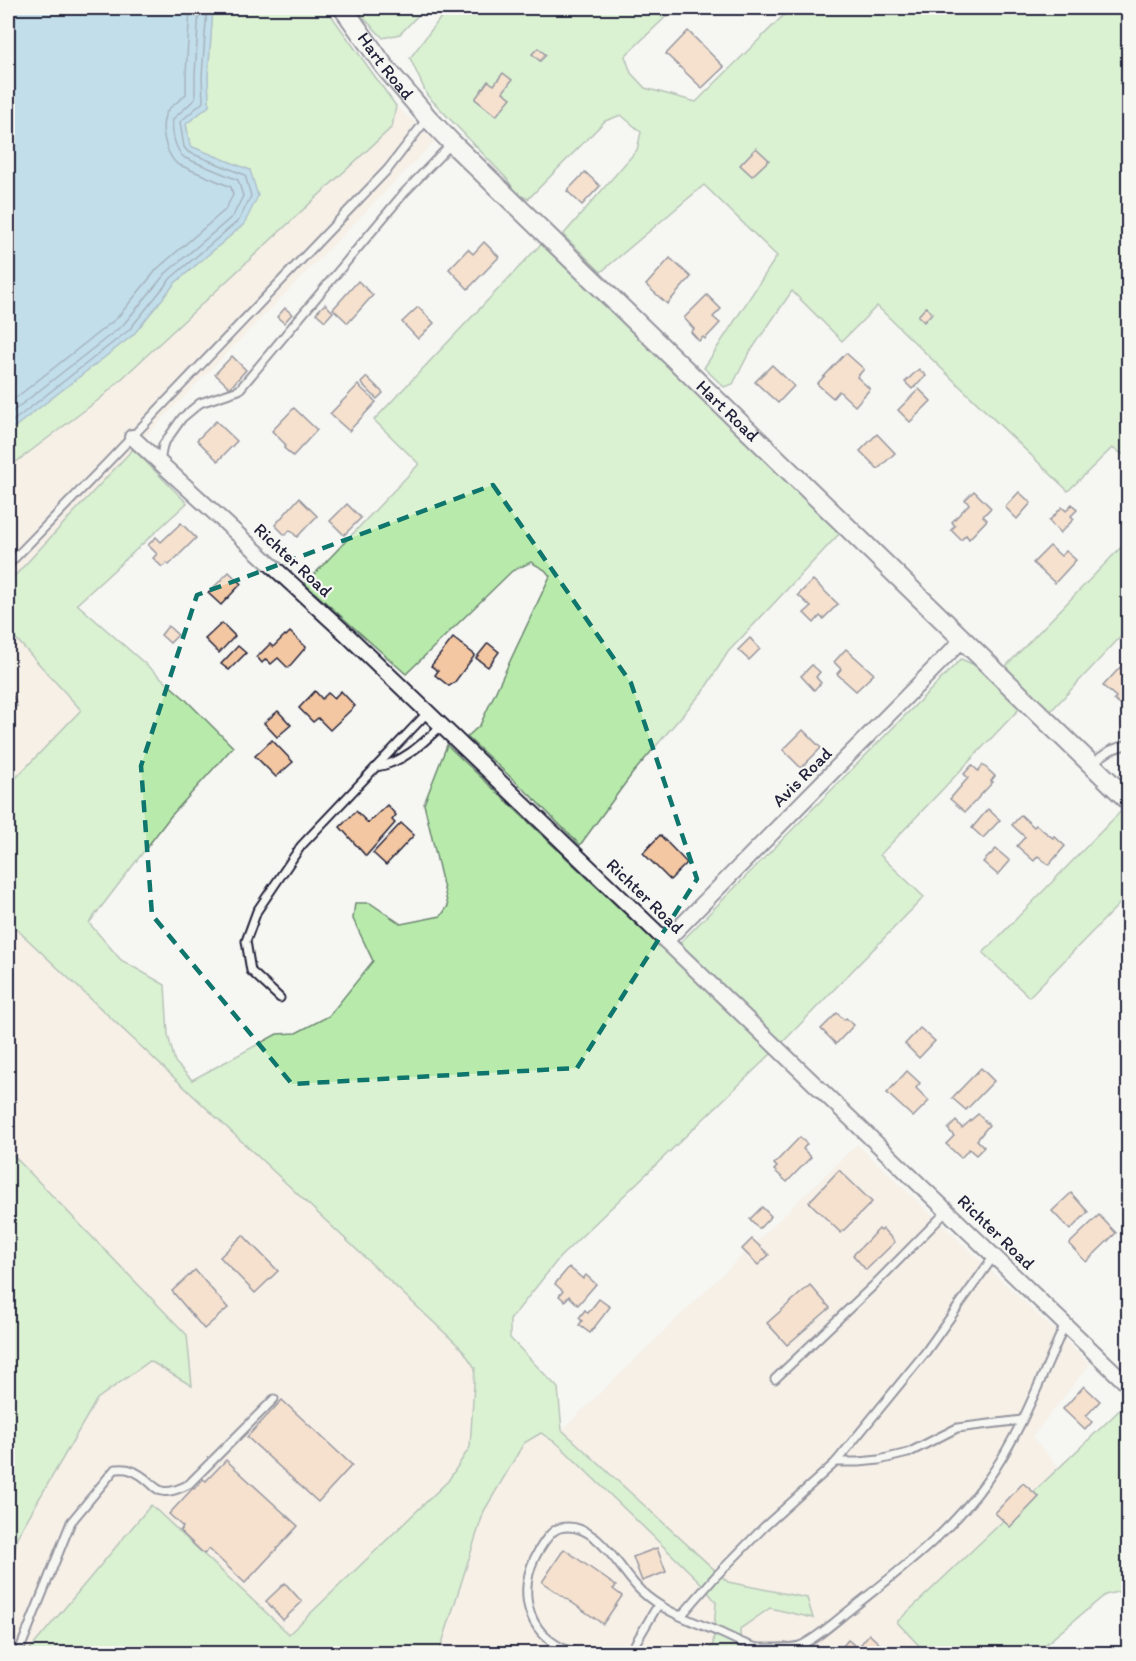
<svg xmlns="http://www.w3.org/2000/svg" width="1136" height="1661" viewBox="0 0 1136 1661" font-family="Itim,sans-serif">
<rect width="100%" height="100%" fill="#f6f6f2"/>
<filter id="ink" filterUnits="userSpaceOnUse"><feTurbulence type="fractalNoise" baseFrequency=".0167" numOctaves="2"/><feDisplacementMap in="SourceGraphic" scale="12" xChannelSelector="R" yChannelSelector="G"/><feConvolveMatrix kernelMatrix="1 2 1 2 8 2 1 2 1" color-interpolation-filters="sRGB"/></filter>
<g filter="url(#ink)">
<!-- built -->
<g fill="#f5e8da">
<path d="M396,106L435,141L133,449L8,583V468L101,398L183,323L392,127Z"/>
<path d="M8,630L81,710L8,786Z"/>
<path d="M8,921L463,1350L475,1368L470,1447L448,1481L289,1635L151,1505L27,1653H8V1591L17,1537L97,1399L150,1360L191,1385L187,1335L8,1150Z"/>
<path d="M857,1144L1090,1364L1032,1437L1059,1467L897,1621L926,1653H741L740,1629L770,1608L813,1618L807,1598L728,1583L562,1430Z"/>
<path d="M541,1433L559,1445L700,1581L716,1603L713,1646L705,1653L439,1654L484,1511L525,1443Z"/>
</g>
<!-- green -->
<g fill="#b8ebab" stroke="#6d8673" stroke-width="1.5">
<path d="M213,8H326L396,106L392,127L101,398L8,468V432L133,335L175,283L244,224L250,170L190,146L186,124L209,106L208,76Z"/>
<path d="M357,8H425L400,34L383,38L362,16Z"/>
<path d="M448,8H675L625,56L631,73L645,88L696,102L791,8H1128V457L1112,448L1068,491L877,306L842,341L792,291L748,355L733,384L724,387L704,368L777,256L704,185L601,272L563,235L637,150L641,132L621,115L605,121L528,199L516,193L507,179L427,95L410,58Z"/>
<path d="M541,244L840,533L728,652L704,690L632,774L580,845L530,795L467,737L480,725L550,576L545,570L531,562L512,571L406,674L305,584L419,464L374,420Z"/>
<path d="M133,449L187,503L77,604L184,698L233,747L170,817L89,923L121,960L165,985L168,1035L175,1062L192,1080L277,1034L296,1033L329,1016L373,961L353,919L355,903H370L401,924L441,916L448,906L424,804L447,745L772,1053L560,1257L510,1320V1338L558,1388L562,1430L728,1582L807,1598L813,1618L770,1608L740,1629L741,1653H705L713,1645L716,1602L699,1581L559,1445L541,1433L524,1443L484,1511L439,1653H27L151,1505L289,1634L448,1481L470,1447L475,1368L463,1350L8,921V786L81,710L8,630V583Z"/>
<path d="M1128,540V629L1050,712L1005,667Z"/>
<path d="M961,659L979,667L1021,707L880,855L924,897L781,1044L679,944Z"/>
<path d="M1126,806L1128,809V895L1029,997L983,953Z"/>
<path d="M8,1150L187,1335L192,1386L150,1361L97,1399L17,1537L8,1591Z"/>
<path d="M1127,1403L1128,1405V1595L1121,1591L1105,1595L1035,1653H926L897,1622Z"/>
</g>
<!-- water -->
<path fill="#80c2e1" stroke="#5a829f" stroke-width="1.5" d="M8,8H213L208,76L209,106L186,124L190,146L250,170L258,196L244,224L175,283L133,335L8,432Z"/>
<g fill="none" stroke-linecap="round" stroke-linejoin="round">
<!-- shore -->
<g stroke="#48627d" stroke-width="1.5">
<path d="M8,404L117,318L158,268L225,210L233,195L231,187L177,164C165,153 158,124 168,110C173,104 181,100 186,94V74L190,8"/>
<path d="M8,415L123,325L166,273L233,216L243,196L238,180L185,158C175,151 171,131 173,119L195,99V75L199,8"/>
<path d="M8,425L129,330L171,278L239,220L251,196L245,175L188,152L184,147L180,122L203,102L202,76L207,8"/>
</g>
</g>
<!-- building -->
<g fill="#f3c7a2" stroke="#22223b" stroke-width="1.5">
<path d="M688,31L724,67L702,88L666,54Z"/>
<path d="M538,48L546,55L540,61L532,54Z"/>
<path d="M503,73L512,80L503,92L511,98L496,116L475,99L488,81L494,85Z"/>
<path d="M756,148L769,160L752,176L740,165Z"/>
<path d="M585,172L600,186L582,205L567,191Z"/>
<path d="M484,242L499,257L468,289L449,269L468,249L473,254Z"/>
<path d="M670,258L691,277L667,304L646,285Z"/>
<path d="M358,281L373,295L348,323L333,309Z"/>
<path d="M707,295L721,309L713,317L720,323L705,339L703,337L699,341L691,332L694,329L684,318Z"/>
<path d="M325,304L333,312L325,321L316,313Z"/>
<path d="M418,307L434,323L418,339L402,322Z"/>
<path d="M926,307L932,313L924,322L918,316Z"/>
<path d="M285,308L292,314L284,323L277,317Z"/>
<path d="M846,353L864,369L857,377L870,389L855,406L839,391L833,398L817,384Z"/>
<path d="M232,356L246,370L230,388L215,374Z"/>
<path d="M772,365L794,386L778,403L755,382Z"/>
<path d="M919,369L926,376L912,389L905,382Z"/>
<path d="M367,377L383,393L377,399L361,383Z"/>
<path d="M358,385L376,402L349,431L330,414Z"/>
<path d="M919,389L931,401L910,422L898,410Z"/>
<path d="M294,408L317,430L293,456L284,448L286,445L272,431Z"/>
<path d="M216,421L237,441L218,461L197,440Z"/>
<path d="M877,434L895,453L878,469L860,451Z"/>
<path d="M974,491L991,508L983,516L987,520L969,539L966,535L961,540L951,530L955,526L952,522L969,504L965,500Z"/>
<path d="M1019,492L1031,503L1017,519L1005,507Z"/>
<path d="M299,498L317,516L297,537L290,530L285,535L275,525Z"/>
<path d="M347,504L361,518L344,535L330,521Z"/>
<path d="M1072,504L1077,510L1071,516L1074,519L1060,533L1049,521L1062,507L1066,511Z"/>
<path d="M181,523L196,538L169,565L167,563L162,567L153,558L157,554L148,545L156,537L161,542Z"/>
<path d="M1050,546L1061,556L1066,551L1076,560L1055,583L1033,563Z"/>
<path d="M229,572L241,584L221,605L208,593Z"/>
<path d="M813,580L838,604L823,619L820,616L814,623L804,613L811,607L798,595Z"/>
<path d="M222,623L235,636L219,653L205,639Z"/>
<path d="M168,626L178,635L170,643L161,635Z"/>
<path d="M290,632L306,647L288,668L278,658L271,664L266,659L262,663L257,657L270,644L273,647L285,635L286,636Z"/>
<path d="M453,638L475,655L454,683L449,686L435,675L438,671L431,666Z"/>
<path d="M750,638L760,649L749,660L738,650Z"/>
<path d="M488,643L499,652L488,667L476,658Z"/>
<path d="M238,646L246,653L229,670L221,664Z"/>
<path d="M846,649L874,674L856,691L837,674L841,669L834,662Z"/>
<path d="M1124,663L1128,667V705L1125,709L1114,700L1116,697L1103,686Z"/>
<path d="M812,665L820,672L816,677L821,683L814,690L801,676Z"/>
<path d="M8,685L17,706L8,710Z"/>
<path d="M315,691L322,699L328,693L334,698L341,691L355,706L330,730L318,718L313,722L299,708Z"/>
<path d="M278,711L291,725L277,737L264,723Z"/>
<path d="M803,730L821,748L801,768L783,750Z"/>
<path d="M272,740L293,762L276,777L255,756Z"/>
<path d="M972,765L978,771L983,765L995,776L991,781L993,782L965,812L950,799L968,778L964,774Z"/>
<path d="M387,805L396,815L392,820L395,823L366,856L340,827L356,811L368,823Z"/>
<path d="M988,809L1000,820L983,838L972,828Z"/>
<path d="M1021,815L1034,827L1036,825L1053,838L1054,836L1065,846L1049,865L1038,856L1034,861L1017,846L1025,837L1012,825Z"/>
<path d="M401,823L414,835L386,865L373,853Z"/>
<path d="M660,835L687,863L670,880L643,853Z"/>
<path d="M996,849L1010,861L998,875L983,862Z"/>
<path d="M837,1013L844,1020L846,1018L854,1025L836,1044L821,1029Z"/>
<path d="M920,1028L935,1041L919,1058L905,1044Z"/>
<path d="M981,1068L994,1081L966,1110L952,1098Z"/>
<path d="M907,1071L920,1083L916,1088L929,1101L913,1117L887,1093Z"/>
<path d="M978,1114L989,1125L977,1140L984,1147L976,1155L969,1149L961,1158L946,1144L954,1136L948,1129L956,1121L962,1128Z"/>
<path d="M800,1137L807,1144L803,1149L811,1157L787,1182L774,1170L777,1167L774,1164Z"/>
<path d="M839,1170L872,1202L841,1233L809,1202Z"/>
<path d="M1071,1193L1088,1212L1070,1230L1052,1211Z"/>
<path d="M762,1207L771,1216L759,1229L750,1219Z"/>
<path d="M1099,1215L1116,1233L1086,1262L1069,1244Z"/>
<path d="M879,1229L881,1231L883,1229L895,1242L866,1270L853,1255Z"/>
<path d="M243,1235L278,1271L255,1293L220,1257Z"/>
<path d="M752,1239L769,1255L758,1265L742,1249Z"/>
<path d="M569,1267L583,1279L586,1275L596,1284L578,1305L569,1296L565,1301L559,1296L563,1291L555,1284Z"/>
<path d="M195,1270L228,1308L204,1329L172,1291Z"/>
<path d="M810,1285L830,1308L787,1345L767,1323Z"/>
<path d="M599,1299L610,1307L590,1333L579,1325L582,1321L579,1318L585,1310L588,1313Z"/>
<path d="M1084,1386L1100,1401L1086,1416L1092,1422L1085,1430L1063,1409Z"/>
<path d="M282,1400L352,1465L318,1502L247,1437Z"/>
<path d="M226,1460L298,1526L245,1583L209,1549L204,1554L180,1531L183,1527L169,1514L193,1488L194,1489L203,1479L206,1481Z"/>
<path d="M1023,1483L1039,1497L1010,1527L995,1513Z"/>
<path d="M657,1548L666,1572L642,1581L633,1557Z"/>
<path d="M564,1549L616,1586L613,1589L622,1596L603,1624L542,1582Z"/>
<path d="M285,1583L302,1602L283,1620L266,1601Z"/>
<path d="M869,1634L884,1648L879,1654H836L848,1640L858,1648Z"/>
</g>
<g fill="none" stroke-linecap="round" stroke-linejoin="round">
<!-- service casing -->
<g stroke="#22223b" stroke-width="11">
<g id="service">
<path d="M160,462L163,445L182,418L200,403L239,390L404,193L450,145"/>
<path d="M8,565L109,461L388,169L426,120"/>
<path d="M1092,763L1111,750L1128,744"/>
<path d="M376,767C403,763 423,743 442,725"/>
<path d="M280,998L251,971L246,941L257,911L301,846L428,712"/>
<path d="M775,1379L873,1286L947,1211"/>
<path d="M836,1462H859L879,1460L908,1453L957,1428L1022,1420"/>
<path d="M681,1616L715,1577L764,1527L836,1462L925,1353L994,1256"/>
<path d="M18,1654L71,1522L115,1469C119,1469 126,1468 130,1470C158,1479 151,1504 189,1484L274,1399"/>
<path d="M581,1654C529,1644 513,1593 539,1550C544,1542 551,1530 560,1528C596,1519 620,1571 641,1591C663,1612 693,1621 721,1633C732,1638 743,1644 754,1647C761,1649 792,1648 799,1646C814,1641 838,1619 851,1609C899,1571 950,1533 986,1482C1019,1437 1042,1376 1065,1324"/>
<path d="M629,1654L658,1605"/>
</g>
</g>
<!-- minor casing -->
<g stroke="#22223b" stroke-width="18">
<g id="minor">
<path d="M132,437L343,631L1128,1385"/>
<path d="M666,941L964,638"/>
</g>
</g>
<!-- tertiary casing -->
<g stroke="#22223b" stroke-width="22">
<g id="tertiary">
<path id="s1" d="M343,8L384,66L428,118L452,143L1128,800"/>
</g>
</g>
<!-- service -->
<use href="#service" stroke="#f6f6f2" stroke-width="7"/>
<!-- minor -->
<use href="#minor" stroke="#f6f6f2" stroke-width="14"/>
<!-- tertiary -->
<use href="#tertiary" stroke="#f6f6f2" stroke-width="18"/>
</g>
</g>
<!-- marked area -->
<path d="M0 0H1136V1661H0ZM493,485L631,683L697,879L577,1068L292,1084L152,915L141,766L197,595Z" fill="#f6f6f2" fill-opacity=".55" fill-rule="evenodd"/>
<path fill="none" stroke="#0f766e" stroke-width="4.5" stroke-dasharray="12 8" stroke-linejoin="round" d="M493,485L631,683L697,879L577,1068L292,1084L152,915L141,766L197,595Z"/>
<g text-anchor="middle" dominant-baseline="central" stroke-width="4.5" stroke-linejoin="round" paint-order="stroke">
<!-- street labels -->
<g font-size="18" fill="#22223b" stroke="#f6f6f2">
<text stroke="none"><textPath href="#s1" startOffset="72">Hart Road</textPath></text>
<text stroke="none"><textPath href="#s1" startOffset="558">Hart Road</textPath></text>
<text transform="translate(293 560) rotate(43)">Richter Road</text>
<text transform="translate(802 777) rotate(-45)">Avis Road</text>
<text transform="translate(645 896) rotate(44)">Richter Road</text>
<text transform="translate(996 1232) rotate(44)">Richter Road</text>
</g>
</g>
<!-- margin -->
<rect width="1136" height="1661" fill="none" stroke="#f6f6f2" stroke-width="30"/>
<rect x="15" y="15" width="1106" height="1631" fill="none" stroke="#22223b" stroke-width="2" filter="url(#ink)"/>
</svg>
